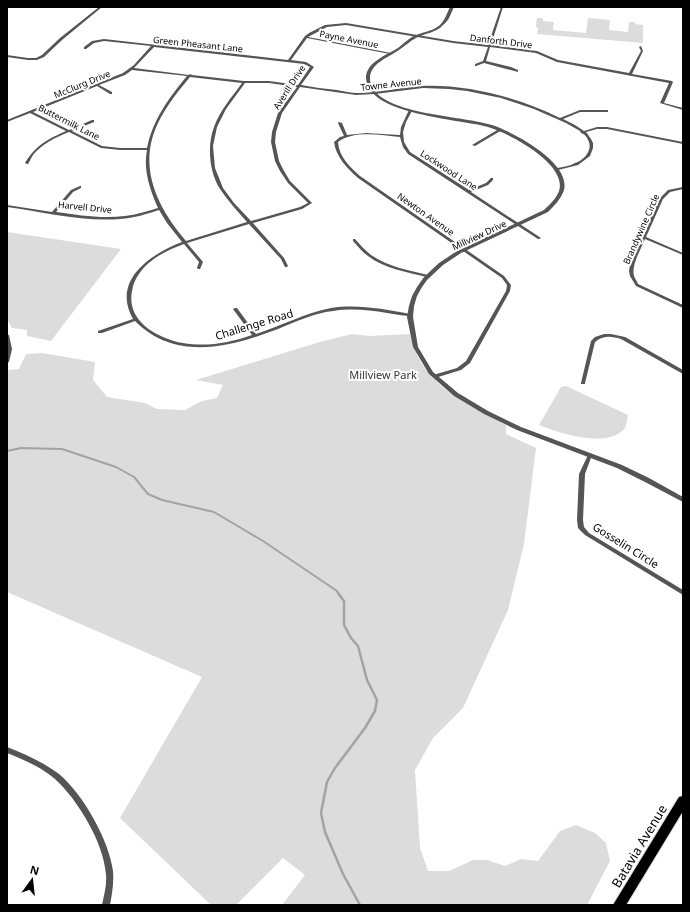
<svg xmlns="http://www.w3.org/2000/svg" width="690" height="912" viewBox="0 0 690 912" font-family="'Noto Sans',sans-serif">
<rect width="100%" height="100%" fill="#fff"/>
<!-- green -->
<g fill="#dcdcdc">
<path d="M537,18H543V21L554,22L553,30L586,33L588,18L610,20L609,30L628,32L629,22H635V24L643,25V43L537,34L538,28L536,27Z"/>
<path d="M7,232L121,249L51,341L27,336V330L12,328L7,319Z"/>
<path d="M352,334L370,336L410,334C412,341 414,350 418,357C436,391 473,408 506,425V434L536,448L524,544L508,610L463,708L433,738L415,770L420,848L428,871H449L473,860H487L505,866L521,859L538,861L560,831L576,825L595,833L606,843L610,861L587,905H282L305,875L283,858L236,905H211L120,818L202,677L7,592V370L19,369L26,354L42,353L95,362L93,380L107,397L145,403L157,409L185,410L202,401L217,398L223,385L196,380L320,342Z"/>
<path d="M566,386L628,415C627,419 627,426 624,429C606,449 560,433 539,425L561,387Z"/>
</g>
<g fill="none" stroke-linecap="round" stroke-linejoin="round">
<!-- stream-far1 -->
<path stroke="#a3a3a3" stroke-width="2" d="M7,451L21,448L62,449L116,467L134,477L148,494L162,500L214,512L263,541L337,591L339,594"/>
<!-- stream -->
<path stroke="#a3a3a3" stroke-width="2.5" d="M338,593L344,601V625L351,638L358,646L367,680L377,700L375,711L365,728L335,768L327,782L321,813L325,832L343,874L360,905"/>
<!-- primary casing -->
<g stroke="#dbdbdb" stroke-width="2">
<path id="primary" d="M683,796V811L626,905H613L679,797Z"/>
</g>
<!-- minor -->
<g fill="#555" fill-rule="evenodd">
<path d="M99,7H102L62,40L44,57L37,60H28L7,57V55L28,58H36L42,55L60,38Z"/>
<path d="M501,7H503L491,45L537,51L558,60L629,73L641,51L639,47L641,46L643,51L632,74L672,81L673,82L664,103L683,108V110L660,103L669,83L557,62L536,53L490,47L486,61L511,67L518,70V72L484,63L476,66H475V64L483,61L488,47L453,43L346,25L327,27L308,37L391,53L390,54L307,38L291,60L306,62L314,67L301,85C313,87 325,89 337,90C344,91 351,93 358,93C380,93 400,87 422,86C467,84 520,98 560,118L580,110H608V112H580L563,119L575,125L584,131L597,127H607L683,142V144L607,129H597L586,132L591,139L593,143V148L590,156L578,165L558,170H557V168C563,167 570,166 575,163C584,160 592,151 589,142C587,137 585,134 581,133L580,131L566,123L534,109L501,98L467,91L449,89L423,88L375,94L356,95L300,87L282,113L276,132L275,142L279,161L284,171L290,181L312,203L302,209L253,223L284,258L288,266L287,267H285L281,259L249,224L187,243L203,262L200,269H198L197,268L199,262L184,244C167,250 149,259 139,274C135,279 133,285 132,291C126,321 157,338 183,343C206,347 230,343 252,335L233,309L235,308H237L256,334C281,326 305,313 331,308C357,304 384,309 410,314L412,315V316C404,316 395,314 387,313C369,310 351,308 333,311C314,313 295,322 278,329C230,347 176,362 135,321L102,333H98V331L133,319C111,280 151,254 182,242L167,223L159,210C147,214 134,218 120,219C83,222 44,212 7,207V205L52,212L71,190L80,186H81V188L73,192L56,212C78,215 102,219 125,216C136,215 147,211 158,208C150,190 143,170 147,150H120L101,148L69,132C56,137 42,144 33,155C31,158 30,161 28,164H27L25,163C36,145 48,139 66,131L30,113L7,122V120L123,73L134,65L151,46L104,41L94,43L86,49H84V47L92,41L104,39L288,60L305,36L309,33L325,25L346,23L453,41L488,45ZM154,47L304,64L310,67L298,85L269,81H244L192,75L190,74L189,75L134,68ZM132,70L187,76C169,98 153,119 147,148H120L102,146L72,131L94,122V120H92L69,130L33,112L97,86L110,94H112V92L99,85L125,75ZM190,77L242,83C232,97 220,110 214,127C207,145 209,172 220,189C228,201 238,212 247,222L186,241C156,206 136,164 160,119C168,104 179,90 190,77ZM245,83H269L297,87L278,113L272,132L271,142L275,161L280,171L288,183L308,203L300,207L251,221L234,203L223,188L215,168L213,146L217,127L226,109Z"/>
<path d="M409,110L412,111L406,122L403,132L404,142L410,152L469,190L486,183L491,178H493V180L488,185L471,192L541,238L539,239H538L408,154L403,147L400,137C381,135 353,130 338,142C339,157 350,167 360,176L504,276L511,285L510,291L470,363L461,370L435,378L433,377V375L457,368L466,361L506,291L507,285L502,278L358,178C347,168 336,157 334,142L340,137L344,136L338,123L339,122L342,123L347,135L366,133L400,135L401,127Z"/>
<path d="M499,129L502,130L475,146L472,145Z"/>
<path d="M683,187V189L670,192L663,199L646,237L683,253V255L645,239C641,249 631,265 634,276C635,279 637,281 638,284L683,305V308L636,286L630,276L629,271L630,265L659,199L668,190Z"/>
<path d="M353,239H355C360,245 365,250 371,255C388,267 409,270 428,275L429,276L427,277C407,272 385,269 368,256C362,252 358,246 353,241Z"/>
<path d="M7,334L9,335L12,349L9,362L7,363L8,349Z"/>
<path d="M604,334H611L625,337L683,370V374L621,339C612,336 603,335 595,342L585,383V384H581V383L591,341L595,337Z"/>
<path d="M590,453L592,455L585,474L583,520L584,527L589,533L683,590V595L585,535L578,528L577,520L579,474L588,455Z"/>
<path d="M7,747C25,754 43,762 59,774C83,794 109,840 113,871C114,883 112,894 110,905H102C104,895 107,885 106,875C104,843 78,800 55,779C41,767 24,760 7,753Z"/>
</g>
<!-- tertiary -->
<path fill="#555" fill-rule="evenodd" d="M450,7H454C451,13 449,21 443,25C436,33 425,33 416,38C410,41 405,46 399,50C389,57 369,64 370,79C370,82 372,88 374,90C392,115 463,116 492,125C513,132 571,162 564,190C561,199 554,206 548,212L461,253L443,265L427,280L422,287L417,296L414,306L413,317L418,347L433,372L458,393L488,411L521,427L622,465L649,478L683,497V502L645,482L617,468L517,430L484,414L454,396L429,374L413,347L407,317L409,306L412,296L417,287L424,277L439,263L457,251L544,210C550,204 556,199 559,191C568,164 509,133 488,127C461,119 367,115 366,78C366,62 387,55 398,48C403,44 407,40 412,37C421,32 432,32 440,25C445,20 447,13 450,7Z"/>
<!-- primary -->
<use href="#primary" fill="#000" fill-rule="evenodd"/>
</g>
<g text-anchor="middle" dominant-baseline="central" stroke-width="4" stroke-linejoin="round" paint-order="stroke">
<!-- far-street labels -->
<g font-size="9" fill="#000" stroke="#fff">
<text transform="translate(349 39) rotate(11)">Payne Avenue</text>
<text transform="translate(501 41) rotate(7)">Danforth Drive</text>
<text transform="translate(198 44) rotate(6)">Green Pheasant Lane</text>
<text transform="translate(82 84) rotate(-22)">McClurg Drive</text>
<text transform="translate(391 84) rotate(-6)">Towne Avenue</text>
<text transform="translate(289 87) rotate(-57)">Averill Drive</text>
<text transform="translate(69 122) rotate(27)">Buttermilk Lane</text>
<text transform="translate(449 170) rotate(33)">Lockwood Lane</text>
<text transform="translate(85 207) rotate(6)">Harvell Drive</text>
<text transform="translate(426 214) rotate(35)">Newton Avenue</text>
<text transform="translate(641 229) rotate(-66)">Brandywine Circle</text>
<text transform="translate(479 235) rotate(-25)">Millview Drive</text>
</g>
<!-- street labels -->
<g font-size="11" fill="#000" stroke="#fff">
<text transform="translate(254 324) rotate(-17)">Challenge Road</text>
<text transform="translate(626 545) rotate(32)">Gosselin Circle</text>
</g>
<!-- park labels -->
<g font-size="11" fill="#333" stroke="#fff">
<text x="383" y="374">Millview Park</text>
</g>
<!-- near-street labels -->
<g font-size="13" fill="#000" stroke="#fff">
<text transform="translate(639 846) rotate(-59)">Batavia Avenue</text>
</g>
</g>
<!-- border -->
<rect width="690" height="912" fill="none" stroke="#000000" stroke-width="16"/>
<!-- north arrow -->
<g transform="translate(32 880) rotate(15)" stroke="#ffffff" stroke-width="3" paint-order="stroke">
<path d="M0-3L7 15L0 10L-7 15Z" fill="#000000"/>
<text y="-6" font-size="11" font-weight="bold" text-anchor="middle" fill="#000000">N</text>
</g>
</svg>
